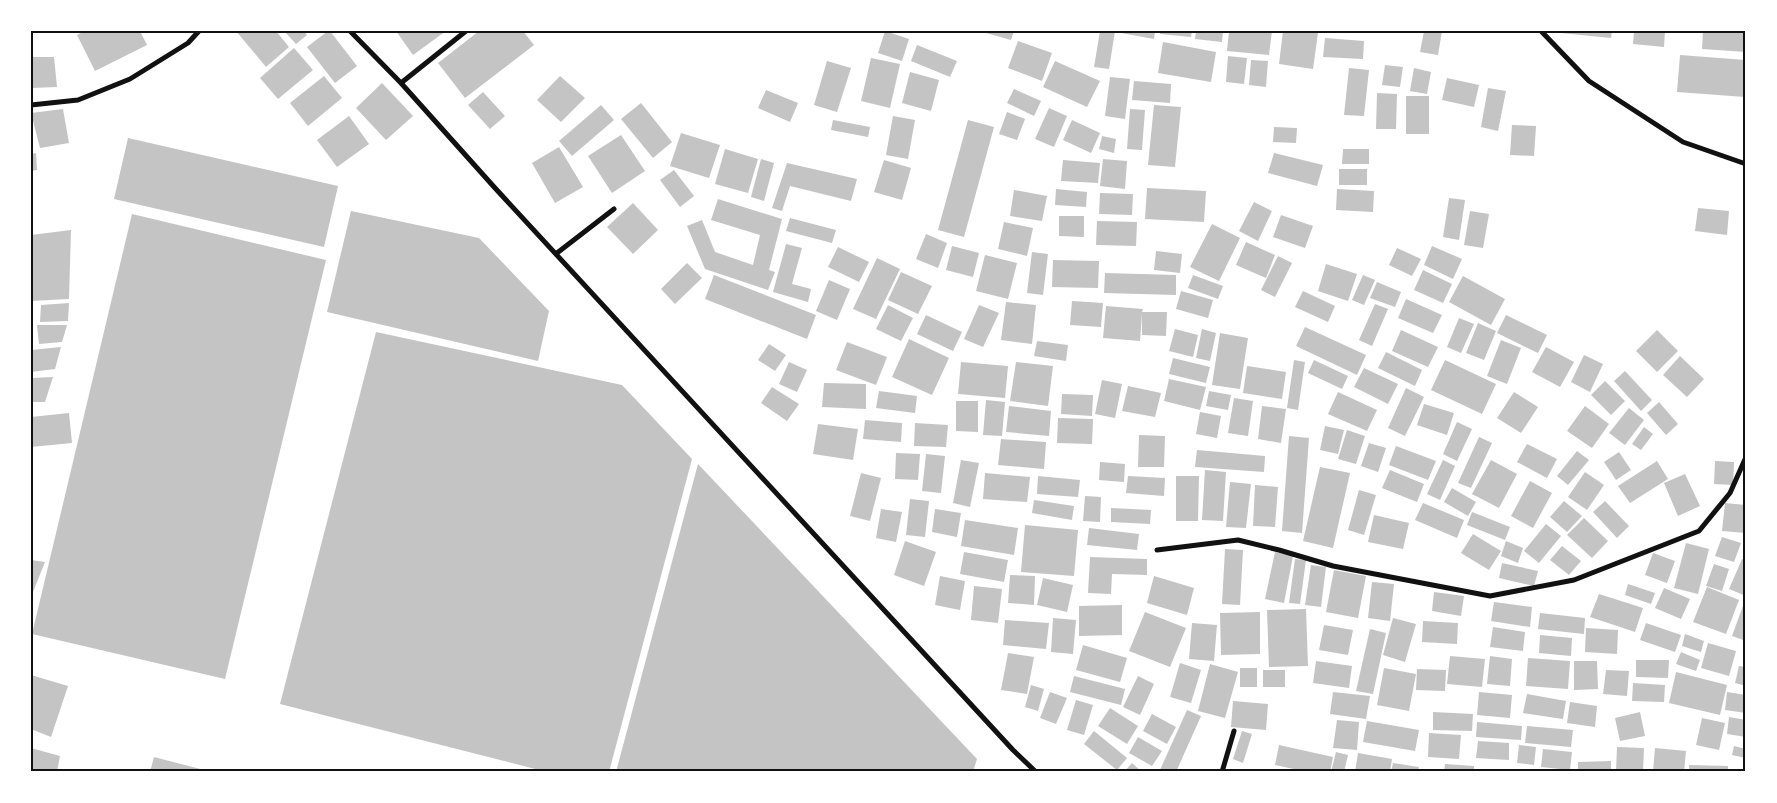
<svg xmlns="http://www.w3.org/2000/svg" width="1777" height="803" viewBox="0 0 1777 803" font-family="Poppins,sans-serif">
<rect width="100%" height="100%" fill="#fff"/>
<!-- building -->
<g fill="#c4c4c4">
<path d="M85,31H140L147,45L95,71L77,35Z"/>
<path d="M236,31H276L289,47L266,67Z"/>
<path d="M284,31H304L307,35L296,44Z"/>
<path d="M328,31H330L357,66L335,83L307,47Z"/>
<path d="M396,31H446L413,55Z"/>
<path d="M479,31H523L534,45L465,98L438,63Z"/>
<path d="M885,31L909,39L902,61L878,53Z"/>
<path d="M979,31H1014L1011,40Z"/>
<path d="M1100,31H1115L1109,69L1094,67Z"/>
<path d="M1121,31H1155L1154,39L1121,33Z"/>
<path d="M1160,31H1192L1191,37L1160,34Z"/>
<path d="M1196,31H1223L1222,42L1195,39Z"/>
<path d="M1229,31H1272L1269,55L1227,51Z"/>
<path d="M1283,31L1318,33L1313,69L1279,64Z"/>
<path d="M1424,31H1442L1438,55L1420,52Z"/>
<path d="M1561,31H1612L1611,38L1561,33Z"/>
<path d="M1634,31H1665L1664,47L1633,44Z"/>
<path d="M1703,31H1746V52L1702,49Z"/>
<path d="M1325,38L1364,41L1363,59L1323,57Z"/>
<path d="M1018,41L1052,53L1042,81L1008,68Z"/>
<path d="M1163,42L1216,52L1211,82L1158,73Z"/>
<path d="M917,45L957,61L950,77L911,61Z"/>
<path d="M294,48L313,70L278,99L260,78Z"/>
<path d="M1680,55L1746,60L1745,97L1677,92Z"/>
<path d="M1228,56L1247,58L1244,84L1226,82Z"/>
<path d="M31,57H54L57,87L31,88Z"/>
<path d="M871,58L900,64L890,108L861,101Z"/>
<path d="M1251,60L1268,61L1266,87L1249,85Z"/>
<path d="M827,61L851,68L837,112L814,105Z"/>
<path d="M1055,61L1100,81L1087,107L1043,87Z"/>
<path d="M1385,65L1403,67L1400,87L1382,85Z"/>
<path d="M1349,68L1369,70L1364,116L1344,115Z"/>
<path d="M1414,68L1431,72L1427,94L1410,91Z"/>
<path d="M910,72L939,80L931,111L902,103Z"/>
<path d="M324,76L342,98L308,126L290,103Z"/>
<path d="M560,76L585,98L561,122L537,100Z"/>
<path d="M1110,77L1130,79L1125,119L1105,116Z"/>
<path d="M1447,78L1479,85L1474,107L1442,100Z"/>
<path d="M1134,81L1171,84L1170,103L1132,100Z"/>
<path d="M382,83L413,116L386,140L356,108Z"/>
<path d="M1488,88L1506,91L1498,131L1481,127Z"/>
<path d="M1014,89L1041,101L1034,116L1007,103Z"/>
<path d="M766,90L798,103L790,122L758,108Z"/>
<path d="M483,92L505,116L490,129L468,105Z"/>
<path d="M1377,93L1397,94L1396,129H1376Z"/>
<rect x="1406" y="96" width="23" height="38"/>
<path d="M641,103L672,142L653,158L621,119Z"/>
<path d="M601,105L614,120L572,156L559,141Z"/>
<path d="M1154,105L1181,107L1175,167L1148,165Z"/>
<path d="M1049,108L1067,116L1054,147L1035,139Z"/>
<path d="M63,109L69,143L40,148L31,113Z"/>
<path d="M1130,109L1145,110L1142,150L1127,149Z"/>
<path d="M1007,112L1025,119L1017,140L999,134Z"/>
<path d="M349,116L369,144L337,167L317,140Z"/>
<path d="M893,116L915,120L908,159L886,155Z"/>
<path d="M833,120L870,127L868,137L831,130Z"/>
<path d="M968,120L994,127L964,237L938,230Z"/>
<path d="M1072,120L1100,133L1091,153L1063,140Z"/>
<path d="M1512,125L1536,126L1534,156L1510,155Z"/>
<path d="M1274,127L1297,128L1296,143L1273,142Z"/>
<path d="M681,133L720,145L709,178L670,166Z"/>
<path d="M621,135L645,171L612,193L588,156Z"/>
<path d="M1102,136L1116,139L1114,153L1099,149Z"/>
<path d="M128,138L338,186L324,247L114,199Z"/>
<path d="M559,147L583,187L555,203L532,163Z"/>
<path d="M725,149L758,159L748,193L715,184Z"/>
<path d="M1343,149H1369V164H1342Z"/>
<path d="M36,153L37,170L31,171V154Z"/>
<path d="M1274,153L1323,165L1317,186L1268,173Z"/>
<path d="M761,159L774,163L764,201L751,197Z"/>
<path d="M1103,159L1127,161L1125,189L1100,186Z"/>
<path d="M884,160L911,168L902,200L874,192Z"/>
<path d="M1063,160L1100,163L1098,183L1061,181Z"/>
<path d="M787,163L857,179L851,201L790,186L782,211L772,208Z"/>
<rect x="1339" y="169" width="28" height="16"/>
<path d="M674,170L694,196L680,207L660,180Z"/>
<path d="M1147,188L1206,191L1204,222L1145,219Z"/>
<path d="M1056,189L1087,192L1086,207L1055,205Z"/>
<path d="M1337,189L1374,191L1373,212L1336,210Z"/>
<path d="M1014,190L1047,196L1042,221L1010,216Z"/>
<path d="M1100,193L1133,194L1132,215L1099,214Z"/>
<path d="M1449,198L1465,200L1459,240L1443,237Z"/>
<path d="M718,199L782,219L769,270L775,272L768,290L705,269L687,226L702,220L715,252L753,265L760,235L711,220Z"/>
<path d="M1254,202L1272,211L1258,241L1239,231Z"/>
<path d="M633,203L658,230L633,254L607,227Z"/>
<path d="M1698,208L1729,211L1727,235L1695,231Z"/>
<path d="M351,211L479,238L549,311L538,361L327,312Z"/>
<path d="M1470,211L1489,214L1483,248L1464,245Z"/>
<path d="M132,214L326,260L225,679L32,634Z"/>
<path d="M1281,215L1313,226L1305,248L1273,237Z"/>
<path d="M1059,216H1084V237L1059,236Z"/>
<path d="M790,218L836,230L832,243L786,231Z"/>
<path d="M1097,221L1137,222L1136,246L1096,245Z"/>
<path d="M1004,222L1033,228L1027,256L998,249Z"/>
<path d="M1212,224L1240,238L1219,281L1190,267Z"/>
<path d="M71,230L69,299L31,301V235Z"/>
<path d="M926,234L947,243L938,268L916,259Z"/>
<path d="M1246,242L1275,255L1266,278L1236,265Z"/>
<path d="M786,244L802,248L792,284L811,289L808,302L773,292Z"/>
<path d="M952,246L979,253L973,277L946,270Z"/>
<path d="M1432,246L1462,259L1453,279L1424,265Z"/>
<path d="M838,247L869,262L859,282L828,267Z"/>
<path d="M1397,248L1421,259L1412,276L1389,265Z"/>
<path d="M1156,251L1182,254L1180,273L1154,270Z"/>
<path d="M1032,252L1048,254L1043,295L1027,293Z"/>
<path d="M985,255L1017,263L1008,299L976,291Z"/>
<path d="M1278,256L1292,263L1275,297L1261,290Z"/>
<path d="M877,258L900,269L876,319L853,309Z"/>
<path d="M1053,260L1099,261L1098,288L1052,287Z"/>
<path d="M687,263L702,278L675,304L661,289Z"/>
<path d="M1326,264L1357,274L1348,301L1318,291Z"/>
<path d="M1423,270L1452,284L1443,303L1414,290Z"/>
<path d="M901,272L932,286L918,314L888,300Z"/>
<path d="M1105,273L1176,275V295L1104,293Z"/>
<path d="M714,275L816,315L807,339L705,299Z"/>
<path d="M1193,275L1223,286L1218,299L1188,288Z"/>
<path d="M1363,275L1375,280L1364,305L1352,300Z"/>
<path d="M1463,276L1505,299L1491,325L1449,302Z"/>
<path d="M829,280L850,289L837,320L816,311Z"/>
<path d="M1377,282L1401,292L1395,307L1370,298Z"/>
<path d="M1181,291L1213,300L1208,318L1176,309Z"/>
<path d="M1303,291L1335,306L1328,322L1295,307Z"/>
<path d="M1406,299L1442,315L1433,333L1398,318Z"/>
<path d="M1072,301L1103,303L1101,327L1070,325Z"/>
<path d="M1006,302L1036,305L1032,344L1001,340Z"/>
<path d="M69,303L68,321L40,322L41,305Z"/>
<path d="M1375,304L1388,309L1372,346L1359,340Z"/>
<path d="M888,305L913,318L901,341L876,329Z"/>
<path d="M979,305L999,313L983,347L964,339Z"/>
<path d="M1106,306L1143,309L1142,312H1167L1166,336L1142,335V314L1140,341L1103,338Z"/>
<path d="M926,315L962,332L953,351L917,334Z"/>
<path d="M1506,315L1547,335L1538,353L1497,333Z"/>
<path d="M1459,318L1474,324L1461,353L1447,347Z"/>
<path d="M1478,323L1496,331L1484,360L1466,353Z"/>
<path d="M37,325H67L62,342L39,344Z"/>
<path d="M1305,327L1366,355L1357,375L1296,346Z"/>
<path d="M1175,329L1198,335L1193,357L1169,351Z"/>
<path d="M1202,329L1216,333L1210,361L1196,358Z"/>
<path d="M1401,330L1438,347L1428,367L1392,351Z"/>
<path d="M1657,330L1678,351L1657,372L1636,351Z"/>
<path d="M376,332L622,385L692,459L609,772H547L280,704Z"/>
<path d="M1220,333L1248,338L1240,389L1212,385Z"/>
<path d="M909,339L949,358L932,395L892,377Z"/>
<path d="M1501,340L1521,348L1507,384L1487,376Z"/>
<path d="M1037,341L1068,345L1066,361L1034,356Z"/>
<path d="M847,342L887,357L876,385L836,370Z"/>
<path d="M769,344L786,355L775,371L758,360Z"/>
<path d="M61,347L55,369L31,372V350Z"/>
<path d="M1546,347L1574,362L1560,387L1532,372Z"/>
<path d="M1386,352L1422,370L1415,386L1378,368Z"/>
<path d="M1584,355L1603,364L1590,392L1571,382Z"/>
<path d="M1680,356L1704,379L1687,397L1663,375Z"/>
<path d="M1173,358L1210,367L1206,383L1169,374Z"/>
<path d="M1294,360L1305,362L1298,410L1287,408Z"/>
<path d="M1314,360L1348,376L1342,389L1308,373Z"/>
<path d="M1445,360L1496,384L1482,414L1431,390Z"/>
<path d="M789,362L807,370L797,392L779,384Z"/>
<path d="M961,362L1008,366L1005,398L958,394Z"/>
<path d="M1016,362L1053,366L1048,406L1010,401Z"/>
<path d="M1247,366L1286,372L1282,399L1243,393Z"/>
<path d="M1364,368L1398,384L1388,404L1354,387Z"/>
<path d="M1625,371L1652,400L1641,411L1614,381Z"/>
<path d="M53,377L45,402H31V378Z"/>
<path d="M1169,379L1206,387L1200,410L1164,401Z"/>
<path d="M1102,380L1122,384L1115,418L1095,414Z"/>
<path d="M1605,381L1625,401L1611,415L1591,395Z"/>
<path d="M824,383L866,384V409L822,407Z"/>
<path d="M1128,386L1161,393L1155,417L1122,411Z"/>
<path d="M772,387L799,404L787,421L761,403Z"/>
<path d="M1406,388L1424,397L1405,436L1388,428Z"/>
<path d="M879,391L917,396L915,413L876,408Z"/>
<path d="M1209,391L1231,395L1228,410L1206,406Z"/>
<path d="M1338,392L1377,410L1367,431L1328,414Z"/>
<path d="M1514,392L1538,407L1521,433L1497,418Z"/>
<path d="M1062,394L1093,395L1092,416L1061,414Z"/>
<path d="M1234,398L1253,401L1248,436L1228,433Z"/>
<path d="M986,400L1005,402L1002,436L983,435Z"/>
<path d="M956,401H978V432L956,431Z"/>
<path d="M1659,402L1678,424L1666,435L1647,413Z"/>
<path d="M1424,404L1454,413L1447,435L1417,425Z"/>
<path d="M1009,406L1051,411L1049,436L1006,432Z"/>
<path d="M1262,406L1286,409L1281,443L1258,439Z"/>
<path d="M1585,406L1609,424L1592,448L1567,431Z"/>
<path d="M1629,408L1644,420L1625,445L1609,433Z"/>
<path d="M1200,412L1221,416L1217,438L1196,434Z"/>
<path d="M69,413L72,443L31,447V417Z"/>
<path d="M1058,418L1093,419L1092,444L1057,443Z"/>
<path d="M865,420L902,423L901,442L863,439Z"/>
<path d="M1457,422L1472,429L1457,461L1443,454Z"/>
<path d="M915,423L948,425L946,447L914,446Z"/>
<path d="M818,424L858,429L853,460L813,454Z"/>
<path d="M1325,426L1344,430L1338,454L1320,450Z"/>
<path d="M1644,427L1653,434L1641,450L1632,444Z"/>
<path d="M1347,430L1365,436L1356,464L1338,459Z"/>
<path d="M1139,435L1165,436L1164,467H1138Z"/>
<path d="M1289,436L1309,438L1302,533L1282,531Z"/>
<path d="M1479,437L1492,443L1471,488L1458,483Z"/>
<path d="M1001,439L1046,442L1044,469L998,465Z"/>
<path d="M1369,443L1386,448L1378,472L1361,466Z"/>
<path d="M1527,444L1557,459L1547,478L1517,462Z"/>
<path d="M1396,446L1436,461L1428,480L1389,465Z"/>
<path d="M1197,450L1265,456L1264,472L1195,467Z"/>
<path d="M1577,451L1589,460L1568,485L1557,476Z"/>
<path d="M1619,452L1631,470L1616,480L1604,462Z"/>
<path d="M896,453L920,454L918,480L895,479Z"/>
<path d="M926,454L945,456L941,493L922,491Z"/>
<path d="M961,460L979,463L970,507L953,503Z"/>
<path d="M1443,460L1455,466L1440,500L1427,494Z"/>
<path d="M1491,460L1517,474L1499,508L1472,494Z"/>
<path d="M1657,461L1668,479L1630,503L1618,486Z"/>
<path d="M1715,461L1734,462L1733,485L1714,484Z"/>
<path d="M1100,462L1125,464L1124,482L1099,480Z"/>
<path d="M698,464L977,759L973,772H616Z"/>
<path d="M1320,467L1350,473L1333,548L1303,541Z"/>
<path d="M1205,470L1226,472L1223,521L1202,520Z"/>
<path d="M1390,470L1424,484L1417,502L1382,488Z"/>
<path d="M1585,472L1604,485L1587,510L1568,497Z"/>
<path d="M861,473L881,478L870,521L850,516Z"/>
<path d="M985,473L1030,477L1027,502L983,499Z"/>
<path d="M1685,474L1700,506L1678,516L1664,483Z"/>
<path d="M1038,476L1080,480L1078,497L1037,494Z"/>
<path d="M1128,476L1165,478L1164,496L1126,493Z"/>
<path d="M1176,476H1199L1198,521H1176Z"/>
<path d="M1530,481L1552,493L1533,528L1511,516Z"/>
<path d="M1230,482L1251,484L1246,528L1226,527Z"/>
<path d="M1255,485L1278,487L1275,527L1253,526Z"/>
<path d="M1452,488L1476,502L1468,516L1444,502Z"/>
<path d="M1359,490L1376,495L1364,535L1348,530Z"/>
<path d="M1085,496L1101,497L1100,522L1083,521Z"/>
<path d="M910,499L929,501L925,537L906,535Z"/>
<path d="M1034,500L1074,506L1072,520L1032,513Z"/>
<path d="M1564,501L1582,516L1567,532L1550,517Z"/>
<path d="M1605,501L1629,526L1617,538L1593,512Z"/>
<path d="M1423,503L1464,520L1457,538L1415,520Z"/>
<path d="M1725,503L1746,505V533L1722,531Z"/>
<path d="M1111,508L1151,510L1150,524L1111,522Z"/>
<path d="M881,509L902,512L896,542L876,538Z"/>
<path d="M935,509L961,513L957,537L932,532Z"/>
<path d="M1472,512L1510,527L1505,540L1467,525Z"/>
<path d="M1374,515L1409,523L1403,549L1368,542Z"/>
<path d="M1584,518L1608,541L1592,558L1567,535Z"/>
<path d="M965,520L1018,528L1014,555L961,546Z"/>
<path d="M1546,524L1561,536L1539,563L1524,551Z"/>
<path d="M1025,525L1078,530L1074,576L1021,572Z"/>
<path d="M1089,528L1139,534L1137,550L1087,545Z"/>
<path d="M1473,534L1501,551L1489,570L1461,553Z"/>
<path d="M1722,537L1741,543L1734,562L1715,556Z"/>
<path d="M905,541L936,552L924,586L894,575Z"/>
<path d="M1506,541L1523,548L1518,563L1501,556Z"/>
<path d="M1686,543L1709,549L1698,594L1674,588Z"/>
<path d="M1562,546L1581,561L1569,575L1550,560Z"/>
<path d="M1225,549L1243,550L1240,605L1222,604Z"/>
<path d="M964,552L1008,560L1004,582L960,574Z"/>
<path d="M1275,552L1293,556L1284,603L1265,599Z"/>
<path d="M1653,553L1675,561L1667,583L1645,575Z"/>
<path d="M1090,557L1147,559V575L1112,574L1111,594L1088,593Z"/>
<path d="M1295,559L1306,560L1300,604L1289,603Z"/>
<path d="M1742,559L1746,561V596L1729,589Z"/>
<path d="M31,560L45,562L31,597Z"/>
<path d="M1502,563L1538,571L1534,586L1499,578Z"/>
<path d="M1714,564L1729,569L1722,591L1706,586Z"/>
<path d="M1311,565L1326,567L1321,607L1305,605Z"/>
<path d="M1334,570L1366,576L1358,618L1326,612Z"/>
<path d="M1010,575L1035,576L1034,605L1008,603Z"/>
<path d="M940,576L965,581L960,610L935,605Z"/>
<path d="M1154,576L1194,588L1187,615L1147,603Z"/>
<path d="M1043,578L1073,585L1067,612L1037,605Z"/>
<path d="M1372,582L1394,584L1390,621L1368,618Z"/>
<path d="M1628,584L1655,593L1651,604L1625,595Z"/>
<path d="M974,586L1002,589L998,623L971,620Z"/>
<path d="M1707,587L1739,600L1726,634L1693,622Z"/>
<path d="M1664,588L1690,599L1681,619L1655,608Z"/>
<path d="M1434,592L1464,596L1461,616L1432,611Z"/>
<path d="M1599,594L1643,608L1635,632L1590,617Z"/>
<path d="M1494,602L1532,607L1530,627L1491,621Z"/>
<path d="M1744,603L1746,604V641L1732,636Z"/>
<path d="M1122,605V635L1079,636V606Z"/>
<path d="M1306,609L1308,666L1269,667L1267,610Z"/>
<path d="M1145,612L1186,628L1170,667L1129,651Z"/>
<path d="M1260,612V654L1221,655L1220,613Z"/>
<path d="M1540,613L1585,618L1584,634L1538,629Z"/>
<path d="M1053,618L1076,620L1073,654L1051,652Z"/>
<path d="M1393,618L1416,624L1405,662L1383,655Z"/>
<path d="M1005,620L1049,623L1046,649L1003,645Z"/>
<path d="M1423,621L1458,623L1457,644L1422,642Z"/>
<path d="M1192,623L1217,625L1214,661L1189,659Z"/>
<path d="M1646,623L1681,635L1675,652L1640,640Z"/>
<path d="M1324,625L1353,630L1348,655L1319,650Z"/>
<path d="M1493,627L1525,632L1523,651L1490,647Z"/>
<path d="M1586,628L1618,630L1617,654L1585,652Z"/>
<path d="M1370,629L1386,633L1373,694L1356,691Z"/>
<path d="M1685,634L1704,641L1701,652L1682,646Z"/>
<path d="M1540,635L1572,638L1571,656L1539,653Z"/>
<path d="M1708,643L1736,651L1729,676L1701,668Z"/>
<path d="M1083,645L1127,658L1120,682L1076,670Z"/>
<path d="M1681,652L1700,660L1696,671L1676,664Z"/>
<path d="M1008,653L1034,657L1027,694L1001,690Z"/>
<path d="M1450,656L1485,659L1482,687L1447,684Z"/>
<path d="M1490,656L1512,659L1510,686L1487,684Z"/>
<path d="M1528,658L1570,661L1568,689L1526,686Z"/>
<path d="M1636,660H1669L1668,678L1636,677Z"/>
<path d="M1316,661L1352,666L1349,688L1313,683Z"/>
<path d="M1574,661H1597L1598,689L1574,690Z"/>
<path d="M1180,663L1201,670L1191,703L1170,697Z"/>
<path d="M1210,664L1238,672L1225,718L1198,711Z"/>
<path d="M1739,666L1746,667V686L1735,683Z"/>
<rect x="1240" y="668" width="17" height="19"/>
<path d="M1384,668L1416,674L1409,711L1377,705Z"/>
<path d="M1417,669L1446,670L1445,691L1416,690Z"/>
<rect x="1263" y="670" width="22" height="17"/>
<path d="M1606,670L1629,671L1627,696L1603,694Z"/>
<path d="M1676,672L1727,685L1720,715L1669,703Z"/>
<path d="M31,675L68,686L51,737L31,729Z"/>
<path d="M1074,676L1125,689L1121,705L1070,692Z"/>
<path d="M1138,676L1154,684L1140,715L1123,707Z"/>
<path d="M1633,683L1665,685L1664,702L1632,701Z"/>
<path d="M1031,685L1044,689L1038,711L1025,707Z"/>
<path d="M1050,692L1067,698L1056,724L1040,718Z"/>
<path d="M1333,692L1370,696L1366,719L1330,714Z"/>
<path d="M1479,692L1512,695L1510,718L1477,715Z"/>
<path d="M1727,692L1746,695V713L1725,710Z"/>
<path d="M1527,694L1566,701L1563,719L1523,713Z"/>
<path d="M1076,700L1093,705L1084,735L1067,730Z"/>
<path d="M1233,701L1268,704L1266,730L1231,727Z"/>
<path d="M1570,702L1597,706L1595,727L1567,723Z"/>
<path d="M1110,708L1138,726L1127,744L1098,726Z"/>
<path d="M1187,710L1201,716L1176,772H1164L1160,770Z"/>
<path d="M1433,712L1473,714L1472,731L1433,730Z"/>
<path d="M1640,712L1645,736L1620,741L1615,718Z"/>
<path d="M1152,714L1176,727L1167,744L1143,731Z"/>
<path d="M1729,717L1746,720V737L1727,734Z"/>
<path d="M1702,718L1725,723L1719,750L1696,745Z"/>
<path d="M1337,720L1359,722L1357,750L1333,748Z"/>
<path d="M1367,721L1419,730L1415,751L1363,742Z"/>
<path d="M1477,722L1522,726L1521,740L1476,737Z"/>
<path d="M1527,726L1573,730L1571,747L1525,743Z"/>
<path d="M1094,731L1127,758L1117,770L1084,744Z"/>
<path d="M1242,731L1252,734L1243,763L1233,759Z"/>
<path d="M1429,733L1461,735L1459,759L1428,757Z"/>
<path d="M1138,737L1162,751L1152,766L1129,753Z"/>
<path d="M1478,741L1509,743V760L1476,758Z"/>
<path d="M1279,745L1333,757L1330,772H1308L1275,765Z"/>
<path d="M1519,745L1536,747L1534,765L1517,763Z"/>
<path d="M1734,746L1746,749V758L1732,755Z"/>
<path d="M1617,747L1644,748L1643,772H1616Z"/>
<path d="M31,748L60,756L57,772H31Z"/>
<path d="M1655,748L1686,751L1684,772H1653Z"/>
<path d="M1543,749L1572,752L1570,770L1541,767Z"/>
<path d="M1336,752L1348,755L1344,772H1331Z"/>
<path d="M1358,753L1392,759L1390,772H1355Z"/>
<path d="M154,757L208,771V772H150Z"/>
<path d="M1611,761V772H1578V762Z"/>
<path d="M1132,763L1142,772H1124Z"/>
<path d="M1393,763L1419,767L1418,772H1391Z"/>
<path d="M1445,764L1474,766V772H1444Z"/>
<path d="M1689,765L1728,766V772H1689Z"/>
</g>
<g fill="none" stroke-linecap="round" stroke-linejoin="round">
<!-- minor -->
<g stroke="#111" stroke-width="5">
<path d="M350,31L401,83L495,188L1013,750L1036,772"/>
<path d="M1541,31L1589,81L1683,142L1746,164"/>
<path d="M401,83L466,31"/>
<path d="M31,105L78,100L130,79L188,43L199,31"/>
<path d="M557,253L614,209"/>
<path d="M1157,550L1238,540L1279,550L1333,566L1490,596L1574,580L1699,531L1730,493L1746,457"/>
<path d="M1222,772L1234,731"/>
</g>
</g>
<!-- border -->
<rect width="1777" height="803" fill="none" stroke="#ffffff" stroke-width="65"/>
<rect x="32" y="32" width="1712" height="738" fill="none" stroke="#111" stroke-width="2"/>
</svg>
